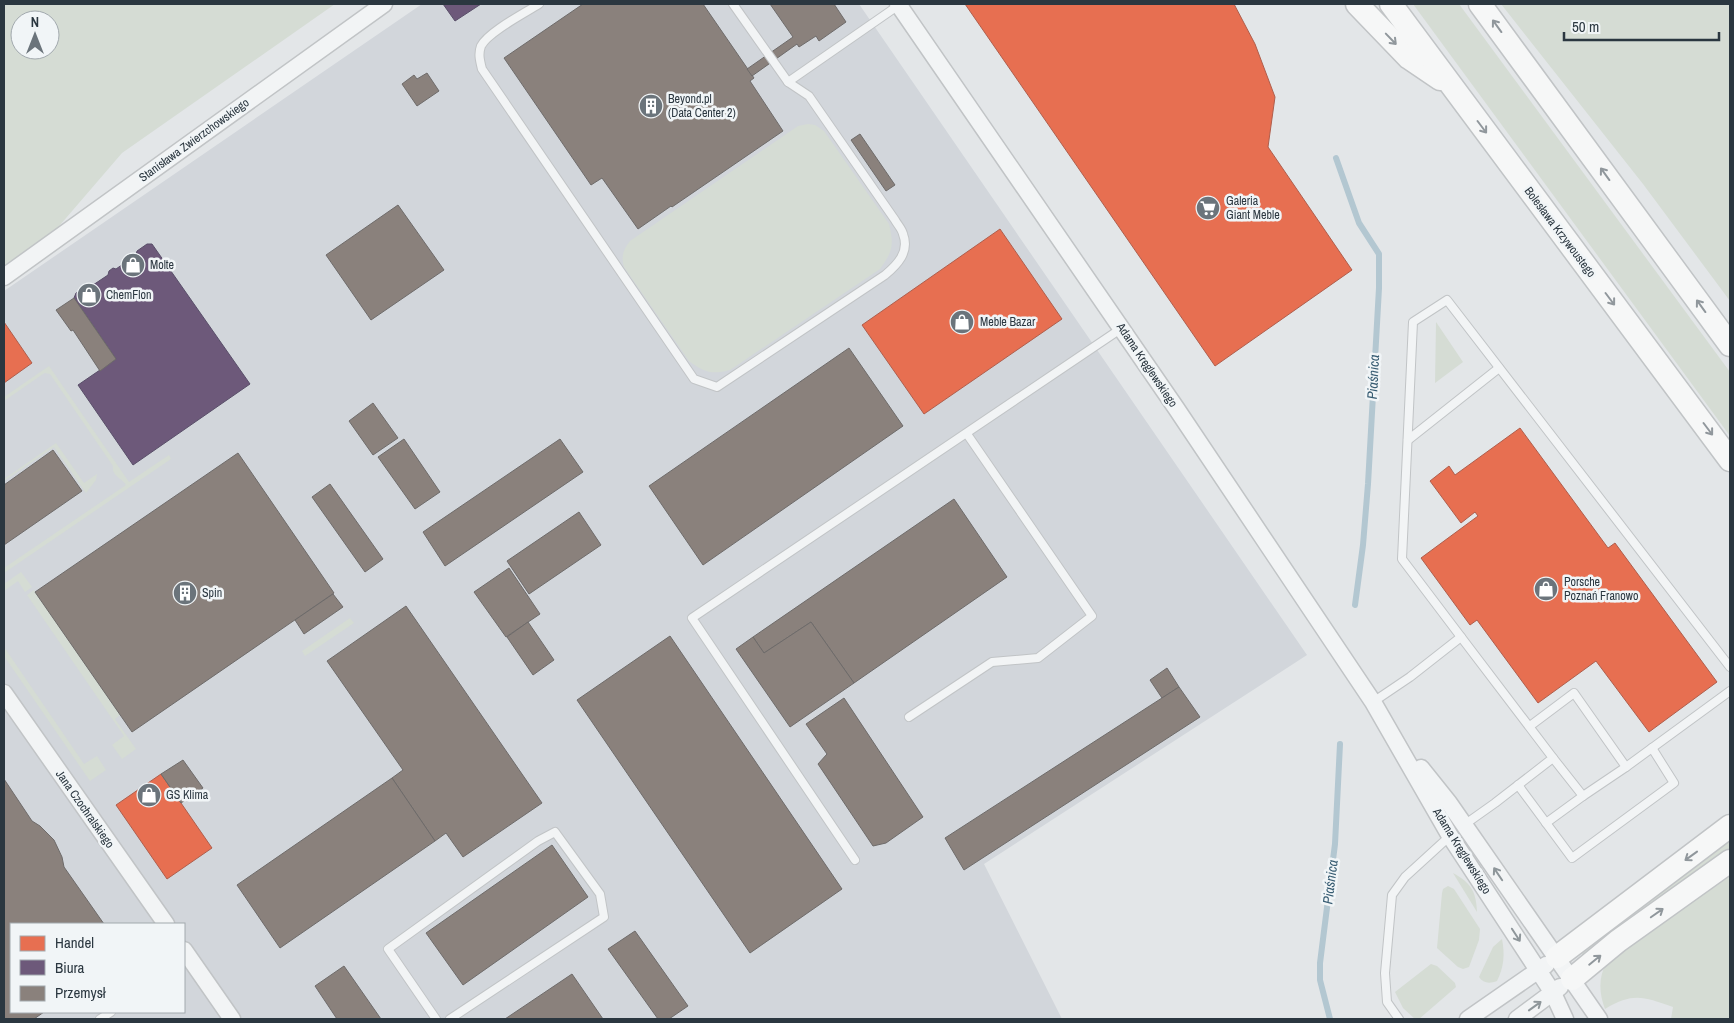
<svg xmlns="http://www.w3.org/2000/svg" width="1734" height="1023" viewBox="0 0 1734 1023" font-family="'Archivo Narrow',sans-serif">
<rect width="100%" height="100%" fill="#e3e6e8"/>
<!-- built -->
<path fill="#d2d6db" fill-rule="evenodd" d="M422,4H859L1307,655L984,864L1062,1019H4V291ZM11,924H184V1012H11Z"/>
<!-- green -->
<g fill="#d5dcd4" fill-rule="evenodd">
<path d="M4,4H335L122,153L48,239L4,270ZM20,20H50V50H20Z"/>
<path d="M1413,4H1459L1730,372V436Z"/>
<path d="M1501,4H1730V301L1643,184Z"/>
<path d="M808,124L815,125L824,131L889,224C894,245 893,251 880,269L730,370C711,375 704,372 689,361L624,267C621,256 623,250 630,241L798,126Z"/>
<path d="M1436,322L1463,362L1435,383Z"/>
<path d="M49,366L129,482L169,455L171,459L4,573V568L126,485C122,478 111,476 113,466L50,374L45,373L43,374L4,401V397Z"/>
<path d="M56,443L84,483L97,474L96,480L86,493L54,447L4,481V479Z"/>
<path d="M21,572L32,587L25,592L18,581L4,591V584Z"/>
<path d="M34,590L120,715L115,719L136,749L122,759L112,745L124,736L27,595Z"/>
<path d="M350,618L354,623L305,656L302,651Z"/>
<path d="M4,647L84,764L97,756L106,770L90,781L4,656Z"/>
<path d="M1730,840V849L1587,955H1582L1581,951Z"/>
<path d="M1730,871V1019H1671L1673,1007C1643,997 1634,992 1605,1009C1599,993 1598,977 1607,962Z"/>
<path d="M1453,873C1471,883 1476,891 1477,912Z"/>
<path d="M1448,886L1454,889L1480,929L1479,940L1469,967L1463,969L1458,967L1437,948L1442,893L1443,889Z"/>
<path d="M1502,939C1505,954 1504,967 1497,981C1489,984 1483,983 1479,977L1493,947Z"/>
<path d="M1431,964L1437,966L1455,983L1456,987L1419,1019H1415L1403,1008L1395,992Z"/>
</g>
<!-- shops -->
<g fill="#e76f51" stroke="#af5e4c">
<path d="M965,4H1234L1255,44L1275,97L1268,147L1352,270L1215,366Z"/>
<path d="M1000,229L1062,319L924,414L862,325Z"/>
<path d="M4,322L32,363L4,383Z"/>
<path d="M1520,428L1608,548L1615,543L1717,682L1649,732L1596,661L1538,703L1477,620L1470,625L1421,558L1478,516L1475,512L1461,523L1430,481L1449,466L1455,475Z"/>
<path d="M161,774L212,848L167,879L116,805Z"/>
</g>
<!-- offices -->
<g fill="#6d597a" stroke="#594f69">
<path d="M443,4H481L455,21Z"/>
<path d="M147,244H152L250,384L133,465L78,385L116,359L74,298L76,293L87,286L90,287L108,275L109,271L113,268L116,269L136,255L137,251Z"/>
</g>
<!-- industry -->
<g fill="#8a817c" stroke="#6e6b6a">
<path d="M583,4H703L754,78L750,81L783,131L672,207L671,206L638,229L602,178L591,185L504,58Z"/>
<path d="M770,4H834L846,22L819,41L816,36L799,47L797,44L752,76L747,69L793,37Z"/>
<path d="M427,73L439,91L417,106L402,84L414,75L417,79Z"/>
<path d="M860,134L895,185L886,191L851,140Z"/>
<path d="M398,205L444,270L371,320L326,255Z"/>
<path d="M74,298L116,359L100,371L73,330L71,331L56,310Z"/>
<path d="M849,348L903,426L703,565L649,486Z"/>
<path d="M373,403L398,438L373,455L349,421Z"/>
<path d="M404,439L440,492L415,509L378,457Z"/>
<path d="M560,439L583,472L445,566L423,532Z"/>
<path d="M53,450L82,491L4,545V485Z"/>
<path d="M238,453L334,593L132,732L35,592Z"/>
<path d="M330,484L383,559L365,572L312,497Z"/>
<path d="M954,499L1007,577L854,683L811,622L764,653L753,637Z"/>
<path d="M579,512L601,545L529,594L507,561Z"/>
<path d="M509,568L540,614L506,637L474,592Z"/>
<path d="M333,594L343,607L304,634L295,620Z"/>
<path d="M406,606L542,803L463,857L446,833L435,841L392,778L403,770L327,661Z"/>
<path d="M528,622L554,660L533,675L507,637Z"/>
<path d="M811,622L854,683L790,727L736,649L753,637L764,653Z"/>
<path d="M670,636L842,889L750,953L577,700Z"/>
<path d="M1167,668L1179,687L1162,698L1150,680Z"/>
<path d="M1179,687L1200,717L964,870L945,838Z"/>
<path d="M844,698L923,817L886,843L873,846L818,764L827,754L806,724Z"/>
<path d="M183,760L203,788L181,803L161,774Z"/>
<path d="M392,778L435,841L280,948L237,885Z"/>
<path d="M4,779L32,821L40,826L54,840L62,857L64,867L104,924H11V1012H44L34,1019H4Z"/>
<path d="M552,845L588,897L463,985L426,933Z"/>
<path d="M635,931L688,1006L669,1019H658L608,949Z"/>
<path d="M344,966L381,1019H337L315,986Z"/>
<path d="M572,974L603,1019H505Z"/>
</g>
<g fill="none" stroke-linecap="round" stroke-linejoin="round">
<!-- stream -->
<g stroke="#b3c7d1" stroke-width="6">
<path d="M1336,158L1359,223L1379,254V288L1368,484L1363,545L1355,605"/>
<path d="M1330,1019L1320,980V963L1335,844L1340,744"/>
</g>
<!-- lane casing -->
<g stroke="#c1c4c6" stroke-width="10">
<g id="lane">
<path d="M539,4C525,13 488,32 481,46C478,54 480,61 482,69L694,379L717,387L885,275C897,265 910,252 903,234C902,229 897,224 895,220L809,96L788,82L733,4"/>
<path d="M788,82L899,5"/>
<path d="M1408,440L1499,368"/>
<path d="M1461,637L1402,559L1413,322L1447,300L1730,667"/>
<path d="M1373,702L1410,677L1461,637L1553,758L1495,803L1464,825"/>
<path d="M909,717L992,662L1038,658L1092,616L967,434"/>
<path d="M1530,726L1574,693L1626,767L1730,691"/>
<path d="M1553,758L1583,796L1626,767"/>
<path d="M1518,785L1572,858L1674,783L1652,748"/>
<path d="M1546,823L1583,796"/>
<path d="M855,860L692,618L1122,328"/>
<path d="M100,1019L111,1012"/>
<path d="M436,1019L388,949L538,841L555,832L600,894L604,917L450,1019"/>
<path d="M1399,1019L1387,1002L1385,973L1392,895L1405,877L1451,835"/>
</g>
</g>
<!-- street casing -->
<g stroke="#c1c4c6" stroke-width="19">
<g id="street">
<path d="M898,4L1176,408L1373,702L1450,836L1553,993L1565,1019"/>
<path d="M4,277L384,4"/>
<path d="M4,693L166,924"/>
<path d="M1421,768L1449,803L1599,1019"/>
<path d="M184,950L232,1019"/>
<path d="M1468,1019L1546,965"/>
<path d="M1517,1019L1560,987"/>
</g>
</g>
<!-- secondary casing -->
<g stroke="#c1c4c6" stroke-width="25">
<g id="secondary">
<path d="M1357,4L1409,58L1440,79"/>
<path d="M1391,4L1730,460"/>
<path d="M1480,4L1730,345"/>
<path d="M1557,957L1730,826"/>
<path d="M1572,979L1618,941L1730,861"/>
</g>
</g>
<!-- lane -->
<use href="#lane" stroke="#f2f4f5" stroke-width="8"/>
<!-- street -->
<use href="#street" stroke="#f2f4f5" stroke-width="16"/>
<!-- secondary -->
<use href="#secondary" stroke="#f6f7f7" stroke-width="22"/>
</g>
<!-- one-way arrows -->
<defs><path id="oneway-shaft" d="M-6 0H5M1.5-3L5.5 0L1.5 3" fill="none" stroke-width="1.6" stroke-linecap="round" stroke-linejoin="round" transform="scale(1.25)"/></defs>
<g stroke="#90979c">
<use href="#oneway-shaft" transform="translate(1497 26) rotate(-126)"/>
<use href="#oneway-shaft" transform="translate(1391 39) rotate(46)"/>
<use href="#oneway-shaft" transform="translate(1482 127) rotate(53)"/>
<use href="#oneway-shaft" transform="translate(1605 174) rotate(-126)"/>
<use href="#oneway-shaft" transform="translate(1610 299) rotate(53)"/>
<use href="#oneway-shaft" transform="translate(1701 306) rotate(-126)"/>
<use href="#oneway-shaft" transform="translate(1708 429) rotate(53)"/>
<use href="#oneway-shaft" transform="translate(1691 856) rotate(144)"/>
<use href="#oneway-shaft" transform="translate(1657 913) rotate(-35)"/>
<use href="#oneway-shaft" transform="translate(1595 960) rotate(-39)"/>
</g>
<g stroke="#8e969a">
<use href="#oneway-shaft" transform="translate(1498 874) rotate(-124)"/>
<use href="#oneway-shaft" transform="translate(1516 935) rotate(57)"/>
<use href="#oneway-shaft" transform="translate(1535 1006) rotate(-36)"/>
</g>
<!-- icons -->
<defs>
<g id="building-disc" transform="scale(1.25)"><circle r="9.5" fill="#6b747b" stroke="#f1f5f7"/><path d="M-4-6H4V6H1V3H-1V6H-4ZM-2.5-4.3h1.7v1.8h-1.7ZM.8-4.3h1.7v1.8H.8ZM-2.5-1h1.7V.8h-1.7ZM.8-1h1.7V.8H.8Z" fill="#fff"/></g>
<g id="supermarket-disc" transform="scale(1.25)"><circle r="9.5" fill="#6b747b" stroke="#f1f5f7"/><path d="M-6-5.5h2.5l.6 2H6L4.5 2H-2.5L-4.4-4H-6ZM-1.5 3.2a1.3 1.3 0 1 0 .1 0ZM3 3.2a1.3 1.3 0 1 0 .1 0Z" fill="#fff"/></g>
<g id="shop-disc" transform="scale(1.25)"><circle r="9.5" fill="#6b747b" stroke="#f1f5f7"/><path d="M-5-2.5h2.3a2.7 3.5 0 0 1 5.4 0H5L5.5 6h-11ZM-1.5-2.5h3a1.5 2.3 0 0 0-3 0Z" fill="#fff"/></g>
</defs>
<g fill-rule="evenodd">
<use href="#building-disc" x="651" y="106"/>
<use href="#supermarket-disc" x="1208" y="208"/>
<use href="#shop-disc" x="133" y="265"/>
<use href="#shop-disc" x="89" y="295"/>
<use href="#shop-disc" x="962" y="322"/>
<use href="#shop-disc" x="1546" y="589"/>
<use href="#building-disc" x="185" y="593"/>
<use href="#shop-disc" x="149" y="795"/>
</g>
<g text-anchor="middle" dominant-baseline="central" stroke-width="5" stroke-linejoin="round" paint-order="stroke">
<!-- poi labels -->
<g font-size="12" fill="#2b3740" stroke="#f1f5f7" text-anchor="start">
<text x="668" y="99">Beyond.pl<tspan x="668" dy="14">(Data Center 2)</tspan></text>
<text x="1226" y="201">Galeria<tspan x="1226" dy="14">Giant Meble</tspan></text>
<text x="150" y="265">Molte</text>
<text x="106" y="295">ChemFlon</text>
<text x="980" y="322">Meble Bazar</text>
<text x="1564" y="582">Porsche<tspan x="1564" dy="14">Poznań Franowo</tspan></text>
<text x="202" y="593">Spin</text>
<text x="166" y="795">GS Klima</text>
</g>
<!-- street labels -->
<g font-size="12" fill="#2b3740" stroke="#f1f5f7">
<text transform="translate(194 140) rotate(-36)">Stanisława Zwierzchowskiego</text>
<text transform="translate(1560 232) rotate(53)">Bolesława Krzywoustego</text>
<text transform="translate(1147 365) rotate(56)">Adama Kręglewskiego</text>
<text transform="translate(85 809) rotate(55)">Jana Czochralskiego</text>
<text transform="translate(1462 851) rotate(58)">Adama Kręglewskiego</text>
</g>
<!-- water labels -->
<g font-size="14" font-style="italic" fill="#375c72" stroke="#f1f5f7">
<text transform="translate(1373 377) rotate(-87)">Piaśnica</text>
<text transform="translate(1330 882) rotate(-83)">Piaśnica</text>
</g>
</g>
<!-- border -->
<rect width="1734" height="1023" fill="none" stroke="#2b3740" stroke-width="10"/>
<!-- legend -->
<rect x="10" y="923" width="175" height="90" fill="#f1f5f7" stroke="#a2a9ae"/>
<rect x="20" y="936" width="25" height="15" fill="#e76f51" stroke="#a2a9ae"/>
<text x="55" y="948" font-size="15" fill="#2b3740">Handel</text>
<rect x="20" y="960" width="25" height="15" fill="#6d597a" stroke="#a2a9ae"/>
<text x="55" y="973" font-size="15" fill="#2b3740">Biura</text>
<rect x="20" y="986" width="25" height="15" fill="#8a817c" stroke="#a2a9ae"/>
<text x="55" y="998" font-size="15" fill="#2b3740">Przemysł</text>
<!-- north arrow -->
<g transform="translate(35 35)"><circle r="24" fill="#f1f5f7" stroke="#a2a9ae"/>
<path d="M0-4L9 19L0 12L-9 19Z" fill="#6b747b"/>
<text y="-8" font-size="14" font-weight="bold" text-anchor="middle" fill="#2b3740">N</text>
</g>
<!-- scale -->
<path d="M1564 32v8h155v-8" fill="none" stroke="#2b3740" stroke-width="2.5"/>
<text x="1572" y="32" font-size="15" fill="#2b3740" stroke="#f1f5f7" stroke-width="4" paint-order="stroke">50 m</text>
</svg>
